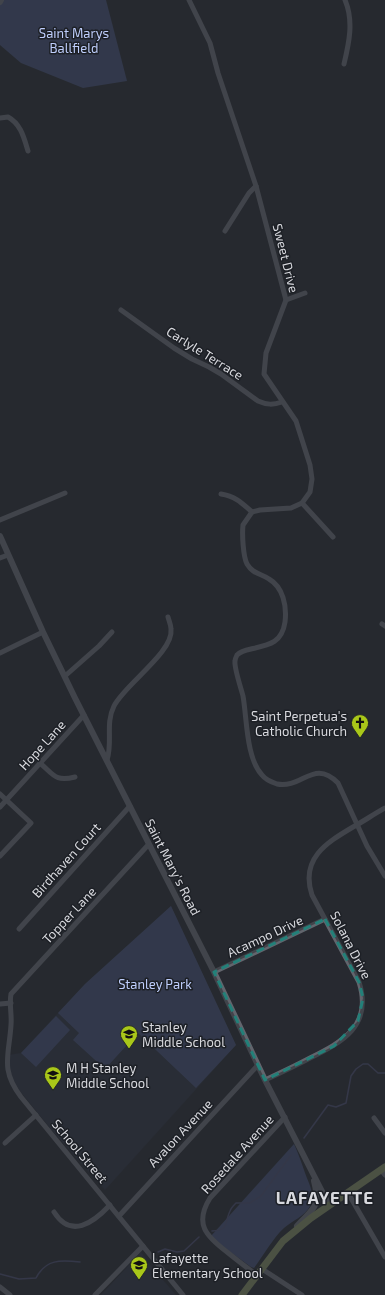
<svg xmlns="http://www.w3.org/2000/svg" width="385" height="1295" viewBox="0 0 385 1295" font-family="'Exo 2',sans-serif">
<rect width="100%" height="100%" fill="#272930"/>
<!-- built -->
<g fill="#2d313e">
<path d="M171,906L236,1045L105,1190L50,1128L10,1079L9,1055L21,1053L85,984Z"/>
<path d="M141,1252L151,1266L176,1295H101Z"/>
</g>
<!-- green -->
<g fill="#414b6d">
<path d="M0,0H106L127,81L83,88L21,63L0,45Z"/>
<path d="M171,906L236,1045L196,1088L138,1033L105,1069L73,1040L79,1033L58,1013L85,984Z"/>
<path d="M56,1016L70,1030L36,1067L21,1053Z"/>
<path d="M294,1144C298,1153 301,1161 304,1170C308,1183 316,1193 310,1206C305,1216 292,1221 284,1228C273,1238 263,1256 254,1268L251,1267L217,1242L211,1236Z"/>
</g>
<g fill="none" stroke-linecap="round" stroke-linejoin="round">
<!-- stream -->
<g stroke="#464867" stroke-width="1.5">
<path d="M304,1138L328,1105L336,1107L346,1103L351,1076L356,1069L363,1064H368L378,1073H385"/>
<path d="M212,1231C230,1230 224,1223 230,1211C231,1208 234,1205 236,1203H250L261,1196L291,1155"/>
<path d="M158,1252L165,1249L177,1252L184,1251L199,1237"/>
<path d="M0,1274L19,1279L36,1278C46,1259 60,1260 80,1262"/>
</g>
<!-- minor -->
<g stroke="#62656d" stroke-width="5">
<path d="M189,0L210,43L218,73L256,186L286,300L266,353L264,374L296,421L310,465L312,479L310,492L302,503L291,508L260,510L252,512L243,525C242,534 243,556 247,564C253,574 260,573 269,579C283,587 287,606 285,622C282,643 269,645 251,649C246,650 241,651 237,655C236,657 235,659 235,661C234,668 241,688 243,696C247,718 246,758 262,775C265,779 271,782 277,784C302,789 314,758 338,783L367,846L385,876"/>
<path d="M344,64C349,43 354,21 345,0"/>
<path d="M0,118L8,117C21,124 24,138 28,151"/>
<path d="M225,231L249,193L256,186"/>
<path d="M286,300L305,293"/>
<path d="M121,310L174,348L192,359L209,367L221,374L258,401C267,405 273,405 282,402"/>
<path d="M221,494C235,496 242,503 252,512"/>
<path d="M302,503L333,537"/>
<path d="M0,520L65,493"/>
<path d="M0,558L8,555"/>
<path d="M382,624L385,626"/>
<path d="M0,653L43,632"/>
<path d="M65,676L99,646L112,632"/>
<path d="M107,760C113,742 105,724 114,706C124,685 174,652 171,629C171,625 169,621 168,617"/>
<path d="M40,763C54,775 55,782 75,777"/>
<path d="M0,794L31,823L0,856"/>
<path d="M0,807L84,715"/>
<path d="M149,844L11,994C9,1004 12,1015 11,1025C9,1056 0,1069 21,1097L183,1295"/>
<path d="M19,929L130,806"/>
<path d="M214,972L325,919"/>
<path d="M0,1004L11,1003"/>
<path d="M265,1080C280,1073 295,1066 310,1058C342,1042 373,1026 359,982L312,895C300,859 326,843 353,827C364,821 374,814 385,808"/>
<path d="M374,1118L385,1133"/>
<path d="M5,1143L36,1115"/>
<path d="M381,1170L385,1175"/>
<path d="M348,1193L385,1257"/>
<path d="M54,1212C71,1239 93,1223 110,1205"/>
<path d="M119,1216L258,1065"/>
<path d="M262,1269L302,1295"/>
<path d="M257,1275C247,1268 237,1260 227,1252C206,1236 194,1224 210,1198L285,1117"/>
<path d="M0,1287L10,1295"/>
<path d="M95,1295L143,1246"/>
</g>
<!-- tertiary -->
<g stroke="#62656d" stroke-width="6">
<path d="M0,2L1,0"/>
<path d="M0,536L43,632L75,698L149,844L214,972L265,1080L329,1205"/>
<path d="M297,1226C313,1208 321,1208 314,1181"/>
</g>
<!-- secondary -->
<path stroke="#78825b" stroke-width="7" d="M242,1295L283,1241L311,1218L385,1167"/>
</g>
<!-- marked area -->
<path d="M0 0H385V1295H0ZM325,919L359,982L363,998L358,1021L334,1046L265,1080L214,972Z" fill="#272930" fill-opacity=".55" fill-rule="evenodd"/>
<path fill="none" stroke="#238079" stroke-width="3" stroke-dasharray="8 5" stroke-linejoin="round" d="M325,919L359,982L363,998L358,1021L334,1046L265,1080L214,972Z"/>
<!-- icons -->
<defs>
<g id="church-pin" transform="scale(0.9)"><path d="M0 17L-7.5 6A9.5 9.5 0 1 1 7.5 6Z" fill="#a9c719" stroke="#1d2026"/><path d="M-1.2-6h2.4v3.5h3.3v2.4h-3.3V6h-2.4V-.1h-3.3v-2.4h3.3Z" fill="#111"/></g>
<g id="school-pin" transform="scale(0.9)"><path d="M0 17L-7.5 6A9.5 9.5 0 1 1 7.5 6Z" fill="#a9c719" stroke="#1d2026"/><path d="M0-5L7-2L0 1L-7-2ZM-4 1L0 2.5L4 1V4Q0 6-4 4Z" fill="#111"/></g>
</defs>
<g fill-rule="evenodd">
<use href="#church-pin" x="360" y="723"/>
<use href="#school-pin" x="129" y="1034"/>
<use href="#school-pin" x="53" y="1075"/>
<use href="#school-pin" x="139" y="1265"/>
</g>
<g text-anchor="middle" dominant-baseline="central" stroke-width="3" stroke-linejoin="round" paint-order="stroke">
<!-- park labels -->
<g font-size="13" fill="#bfcefc" stroke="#1d2026">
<text x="74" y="33">Saint Marys<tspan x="74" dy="15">Ballfield</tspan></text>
<text x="155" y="984">Stanley Park</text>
</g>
<!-- street labels -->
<g font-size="13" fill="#d8d9de" stroke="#1d2026">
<text transform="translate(286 258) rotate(76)">Sweet Drive</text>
<text transform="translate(205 353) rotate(32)">Carlyle Terrace</text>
<text transform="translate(42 745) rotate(-48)">Hope Lane</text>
<text transform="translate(66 860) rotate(-48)">Birdhaven Court</text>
<text transform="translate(173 867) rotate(63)">Saint Mary's Road</text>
<text transform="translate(69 915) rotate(-47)">Topper Lane</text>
<text transform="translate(265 936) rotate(-25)">Acampo Drive</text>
<text transform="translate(351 945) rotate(63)">Solana Drive</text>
<text transform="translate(180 1133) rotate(-47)">Avalon Avenue</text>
<text transform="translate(80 1151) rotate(50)">School Street</text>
<text transform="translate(237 1154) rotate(-48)">Rosedale Avenue</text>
</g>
<!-- poi labels -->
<g font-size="13" fill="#d8d9de" stroke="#1d2026" text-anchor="start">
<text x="347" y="716" text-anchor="end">Saint Perpetua's<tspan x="347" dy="15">Catholic Church</tspan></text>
<text x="142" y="1027">Stanley<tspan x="142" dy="15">Middle School</tspan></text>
<text x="66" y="1068">M H Stanley<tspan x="66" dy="15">Middle School</tspan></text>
<text x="152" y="1258">Lafayette<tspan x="152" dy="15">Elementary School</tspan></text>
</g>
<!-- district labels -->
<g font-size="17" font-weight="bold" letter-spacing="1" fill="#d8d9de" stroke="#1d2026">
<text x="325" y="1197">LAFAYETTE</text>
</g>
</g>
</svg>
